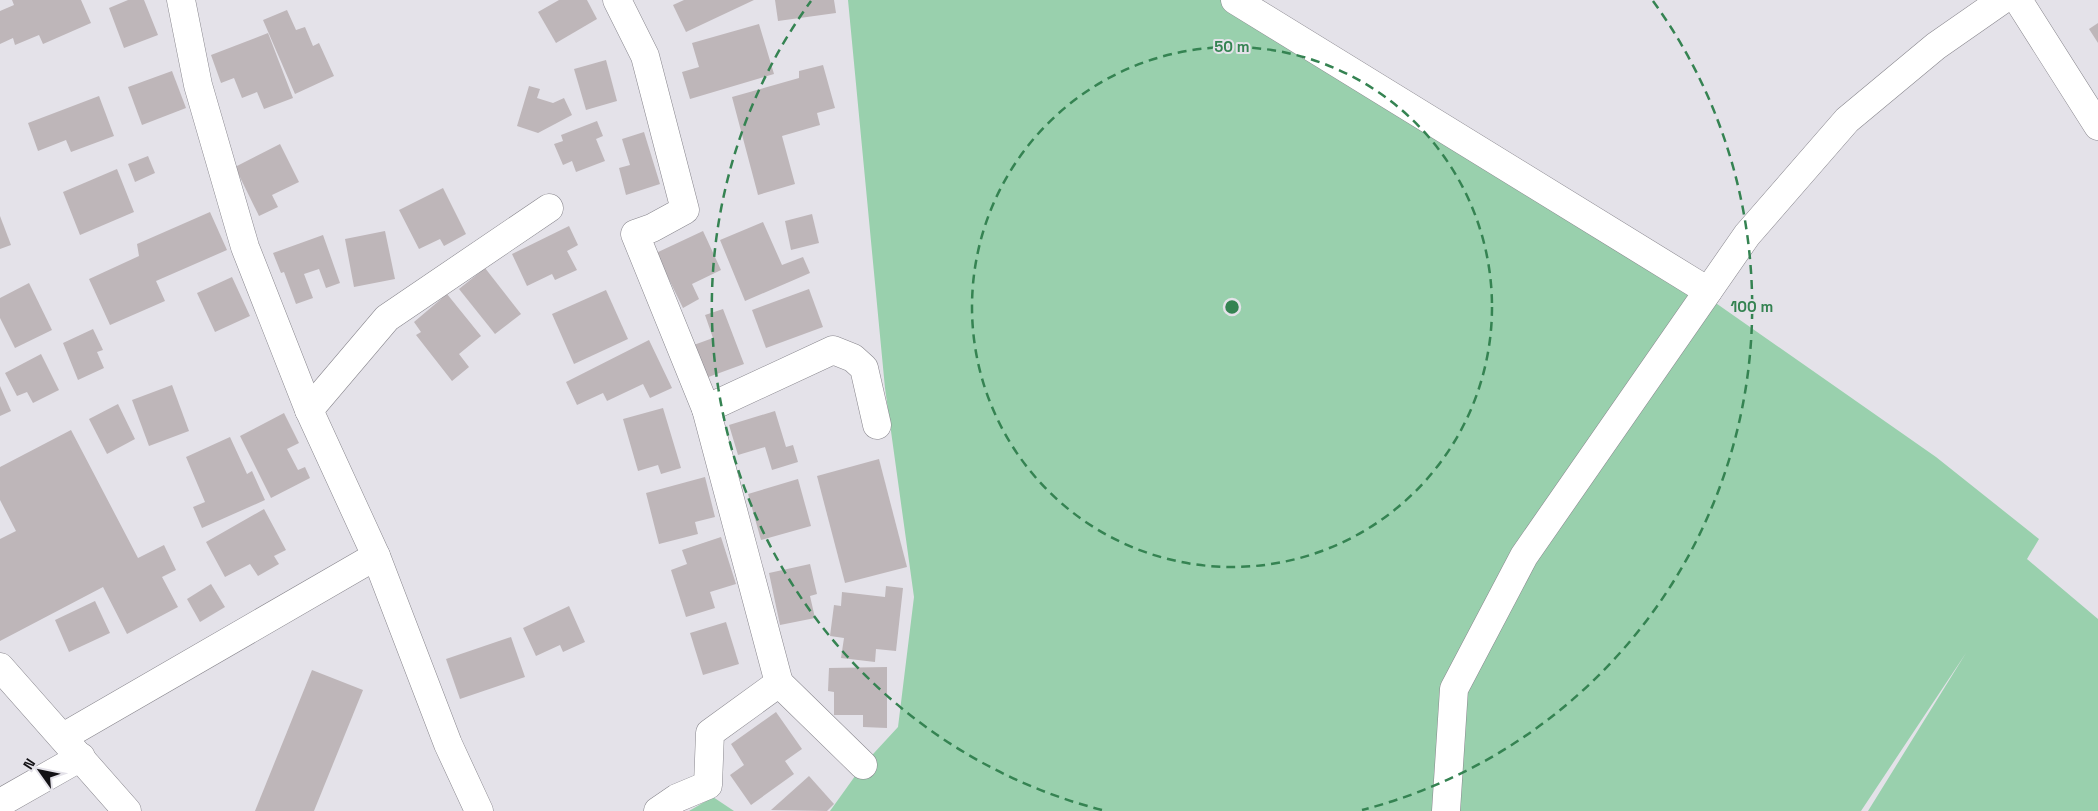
<svg xmlns="http://www.w3.org/2000/svg" width="2098" height="811" viewBox="0 0 2098 811" font-family="'Space Grotesk',sans-serif">
<rect width="100%" height="100%" fill="#e4e2e9"/>
<!-- green -->
<g fill="#99d0ad">
<path d="M848,0H1234L1630,243L1936,457L2039,539L2027,559L2098,619V811H1868L1966,653L1861,811H830L863,765L898,727L914,597L885,388Z"/>
<path d="M713,797L734,811H689Z"/>
</g>
<!-- building -->
<g fill="#beb6b9">
<path d="M12,0H81L91,23L43,44L39,35L15,45L13,38L0,44V11L14,5Z"/>
<path d="M128,0H144L158,35L124,48L109,8Z"/>
<path d="M559,0H587L597,19L556,43L538,12Z"/>
<path d="M684,0H754L686,32L673,5Z"/>
<path d="M775,0H834L836,13L778,21Z"/>
<path d="M287,10L296,30L305,27L313,46L319,43L334,76L295,94L263,20Z"/>
<path d="M2098,23V43L2089,29Z"/>
<path d="M759,24L774,74L690,99L682,72L699,67L692,43Z"/>
<path d="M268,33L293,98L264,109L257,92L242,98L234,78L221,83L211,55Z"/>
<path d="M606,60L617,101L586,110L574,69Z"/>
<path d="M823,65L835,108L817,113L820,125L782,136L795,184L758,195L732,97L799,78V71Z"/>
<path d="M172,71L186,108L142,125L128,87Z"/>
<path d="M529,86L540,89L537,98L553,103L564,98L572,115L538,133L517,126Z"/>
<path d="M99,96L114,136L71,152L66,140L38,151L28,123Z"/>
<path d="M597,121L603,136L596,139L605,161L576,172L572,161L563,165L554,144L563,141L561,135Z"/>
<path d="M644,132L660,184L626,195L619,168L630,165L622,139Z"/>
<path d="M280,144L299,182L272,195L278,207L259,216L235,167Z"/>
<path d="M148,156L155,173L135,182L128,164Z"/>
<path d="M117,169L134,212L80,235L63,192Z"/>
<path d="M443,188L466,234L444,246L440,239L419,249L399,210Z"/>
<path d="M210,212L227,250L156,281L165,301L110,325L89,279L139,256L137,244Z"/>
<path d="M812,214L819,243L791,250L785,221Z"/>
<path d="M0,216L11,245L0,249Z"/>
<path d="M763,222L782,265L803,257L810,273L745,301L720,240Z"/>
<path d="M569,226L578,245L567,251L577,270L555,280L552,274L527,286L512,254Z"/>
<path d="M385,231L395,279L354,287L345,239Z"/>
<path d="M703,231L721,270L692,284L699,299L683,308L656,253Z"/>
<path d="M323,235L340,283L326,288L319,269L304,274L313,298L296,304L284,272L281,273L273,253Z"/>
<path d="M485,268L521,314L495,334L459,289Z"/>
<path d="M232,277L250,316L215,332L197,293Z"/>
<path d="M29,283L52,330L15,348L0,318V298Z"/>
<path d="M809,289L823,327L766,348L752,310Z"/>
<path d="M606,290L628,339L574,364L552,314Z"/>
<path d="M447,294L481,336L459,354L469,367L452,381L416,335L421,332L414,322Z"/>
<path d="M723,309L744,364L703,379L691,346L713,338L705,315Z"/>
<path d="M93,329L103,350L97,352L104,368L78,380L63,343Z"/>
<path d="M649,340L672,388L650,398L643,384L607,401L603,393L577,405L566,382Z"/>
<path d="M41,354L59,390L33,403L27,392L17,396L5,373Z"/>
<path d="M172,385L189,431L149,446L132,400Z"/>
<path d="M0,386L11,411L0,416Z"/>
<path d="M118,404L135,439L107,454L89,419Z"/>
<path d="M663,408L681,468L661,474L658,465L638,471L623,419Z"/>
<path d="M775,411L786,447L793,445L798,462L772,470L765,447L738,455L729,425Z"/>
<path d="M284,413L299,443L287,449L298,470L305,467L310,478L271,498L240,436Z"/>
<path d="M71,430L138,558L164,545L176,570L162,577L178,607L127,634L103,587L0,641V539L16,531L0,500V467Z"/>
<path d="M230,437L247,474L252,471L265,500L202,528L193,507L205,502L186,457Z"/>
<path d="M879,459L907,567L845,583L817,476Z"/>
<path d="M705,477L715,517L695,522L698,534L659,544L646,493Z"/>
<path d="M798,479L811,526L761,540L748,494Z"/>
<path d="M264,509L286,550L274,556L279,564L258,576L250,564L225,577L206,542Z"/>
<path d="M721,537L736,584L710,592L715,608L686,617L671,570L687,564L682,550Z"/>
<path d="M810,564L817,594L810,596L815,618L780,625L769,573Z"/>
<path d="M211,584L225,607L200,622L187,599Z"/>
<path d="M886,586L903,588L896,651L876,649L875,662L841,658L844,638L830,636L834,605L841,606L842,592L885,597Z"/>
<path d="M95,601L110,633L69,652L55,620Z"/>
<path d="M569,606L585,642L563,652L560,645L536,656L523,628Z"/>
<path d="M726,622L739,664L703,675L690,633Z"/>
<path d="M511,637L525,677L460,699L446,659Z"/>
<path d="M887,667V728L863,727V715H834V692L828,691L829,668Z"/>
<path d="M312,670L363,690L314,811H255Z"/>
<path d="M776,712L802,749L785,761L794,774L751,805L730,775L744,765L731,744Z"/>
<path d="M809,776L834,804L827,811L771,810Z"/>
</g>
<g fill="none" stroke-linecap="round" stroke-linejoin="round">
<!-- minor casing -->
<g stroke="#88868d" stroke-width="29">
<g id="minor">
<path d="M181,0L198,85L245,247L309,410L376,556L448,744L479,811"/>
<path d="M617,0L645,56L685,210L652,228L635,234L706,409L779,683"/>
<path d="M1235,0L1708,291"/>
<path d="M2018,0L2098,126"/>
<path d="M706,409L833,350L853,358L864,368L877,425"/>
<path d="M309,410L387,318L549,208"/>
<path d="M0,667L127,811"/>
<path d="M63,737L376,556"/>
<path d="M0,803L81,757"/>
<path d="M658,811L677,798L708,785L710,733L779,683L863,765"/>
<path d="M1446,811L1454,689L1524,556L1747,235L1847,120L1936,46L2002,0"/>
</g>
</g>
<!-- minor -->
<use href="#minor" stroke="#fff" stroke-width="28"/>
</g>
<!-- distance rings -->
<g fill="none" stroke="#358352" stroke-width="2.5" stroke-dasharray="9 6">
<circle cx="1232" cy="307" r="260"/>
<path d="M1102 810A520 520 0 0 1 811 1M1653 1A520 520 0 0 1 1362 810"/>
</g>
<circle cx="1232" cy="307" r="8" fill="#358352" stroke="#e4e2e9" stroke-width="2.5"/>
<g font-size="15" text-anchor="middle" font-weight="bold" fill="#358352" stroke="#e4e2e9" stroke-width="4" stroke-linejoin="round" paint-order="stroke">
<text x="1232" y="52">50 m</text>
<text x="1752" y="312">100 m</text>
</g>
<!-- north arrow -->
<g transform="translate(40 771) rotate(303)" stroke="#e4e2e9" stroke-width="4" paint-order="stroke">
<path d="M0-4L9 19L0 12L-9 19Z" fill="#131215"/>
<text y="-8" font-size="14" font-weight="bold" text-anchor="middle" fill="#131215">N</text>
</g>
</svg>
